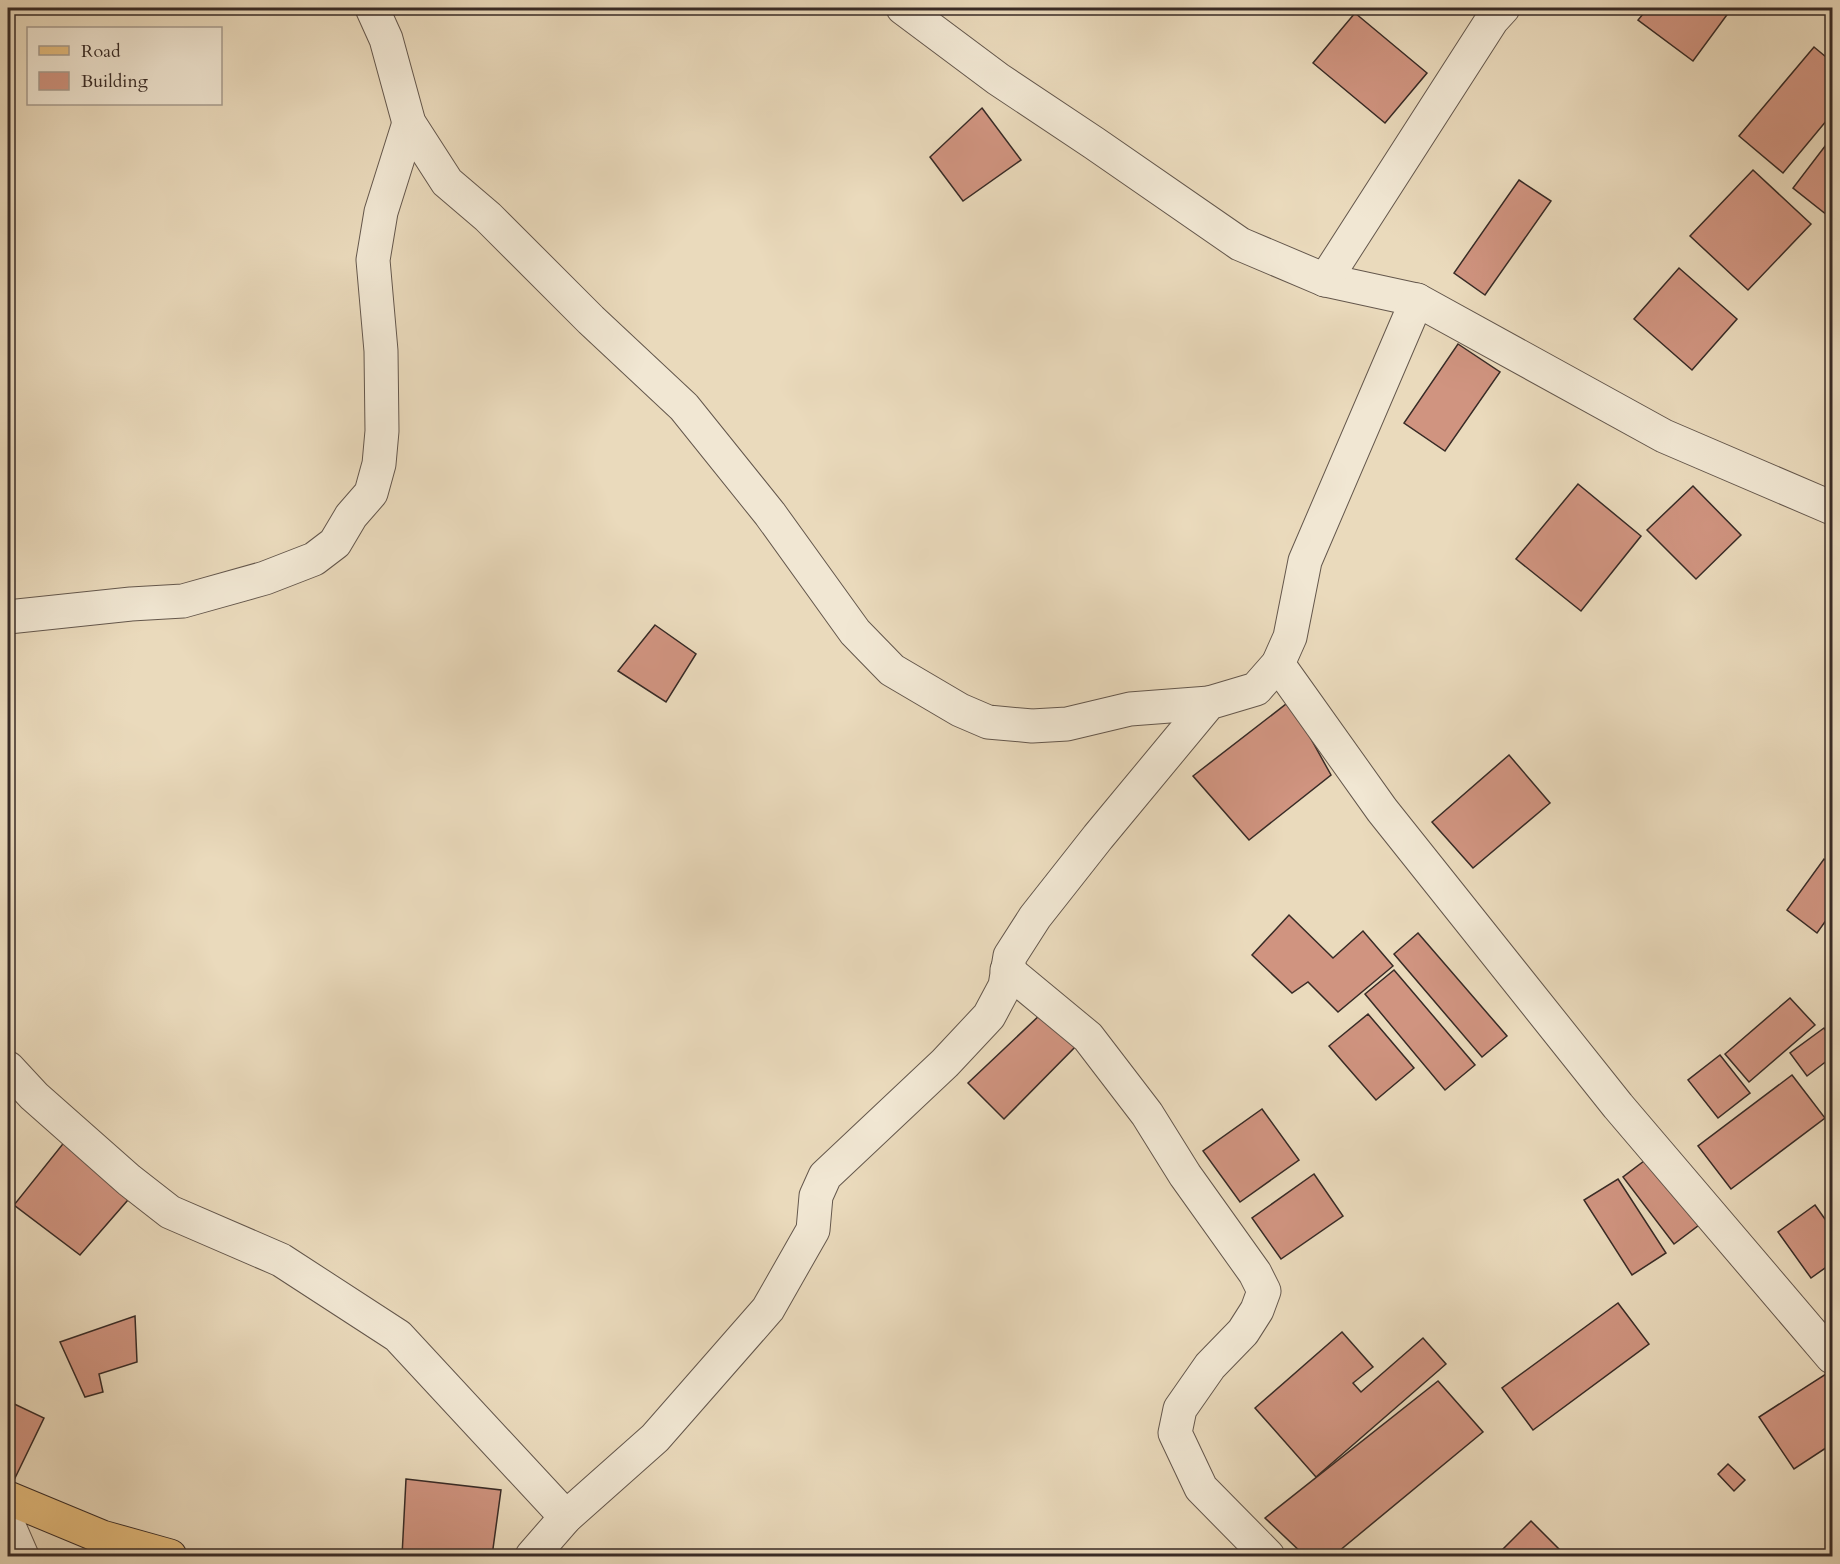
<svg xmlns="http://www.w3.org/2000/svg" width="1840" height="1564" viewBox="0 0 1840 1564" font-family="Cardo,serif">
<rect width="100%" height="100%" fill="#eadabc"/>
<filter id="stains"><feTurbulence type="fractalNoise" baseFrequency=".00333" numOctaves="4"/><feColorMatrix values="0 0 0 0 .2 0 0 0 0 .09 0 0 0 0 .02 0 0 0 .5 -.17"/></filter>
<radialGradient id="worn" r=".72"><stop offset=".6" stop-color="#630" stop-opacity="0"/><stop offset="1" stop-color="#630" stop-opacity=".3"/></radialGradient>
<!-- building -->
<g fill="#d09480" stroke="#382b26" stroke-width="1.5">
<path d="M1648,8H1732L1693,61L1638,20Z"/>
<path d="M1355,13L1427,73L1385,123L1313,63Z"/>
<path d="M1814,47L1832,62V114L1783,173L1739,136Z"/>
<path d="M982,108L1021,160L963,201L930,157Z"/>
<path d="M1832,137V219L1793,188Z"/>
<path d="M1753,170L1811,224L1748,290L1690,236Z"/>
<path d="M1519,180L1551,201L1485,295L1454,273Z"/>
<path d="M1679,268L1737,319L1692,370L1634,319Z"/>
<path d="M1458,344L1500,372L1445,451L1404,423Z"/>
<path d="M1578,484L1641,536L1581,611L1516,559Z"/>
<path d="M1693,486L1741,535L1696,579L1647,530Z"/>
<path d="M655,625L696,654L666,702L618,671Z"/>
<path d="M1290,701L1331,775L1249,840L1193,776Z"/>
<path d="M1509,755L1550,803L1473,868L1432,822Z"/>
<path d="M1824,859L1832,865V912L1817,933L1787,910Z"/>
<path d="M1289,915L1333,958L1363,931L1393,966L1338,1012L1308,982L1292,993L1252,955Z"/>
<path d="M1418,933L1507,1036L1482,1057L1394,954Z"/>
<path d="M1394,970L1475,1065L1445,1090L1365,994Z"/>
<path d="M1790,998L1815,1025L1749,1082L1725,1054Z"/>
<path d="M1042,1013L1079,1043L1004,1119L968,1083Z"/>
<path d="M1368,1014L1414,1068L1376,1100L1329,1046Z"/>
<path d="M1824,1028L1832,1040V1057L1807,1076L1790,1053Z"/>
<path d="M1720,1055L1750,1093L1718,1118L1688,1080Z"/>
<path d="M1792,1075L1825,1118L1731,1189L1698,1146Z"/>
<path d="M1262,1109L1299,1160L1240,1202L1203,1151Z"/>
<path d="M70,1135L134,1193L80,1255L14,1205Z"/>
<path d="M1652,1155L1703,1222L1674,1244L1623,1177Z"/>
<path d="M1314,1174L1343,1216L1281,1259L1252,1218Z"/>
<path d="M1618,1179L1666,1253L1632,1275L1584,1200Z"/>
<path d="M1815,1205L1832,1229V1263L1811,1278L1778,1232Z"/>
<path d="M1618,1303L1649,1344L1533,1430L1502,1388Z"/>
<path d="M135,1316L137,1362L99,1374L103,1392L85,1397L60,1342Z"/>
<path d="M1342,1332L1373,1367L1353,1383L1361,1392L1423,1338L1446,1364L1316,1477L1255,1408Z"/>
<path d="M1829,1372L1832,1377V1444L1794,1469L1759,1417Z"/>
<path d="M1438,1381L1483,1432L1333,1556H1305L1265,1518Z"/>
<path d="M8,1401L44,1418L15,1478L8,1474Z"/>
<path d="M1728,1464L1745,1480L1734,1491L1718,1474Z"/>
<path d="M406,1479L501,1490L492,1556H402Z"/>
<path d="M1531,1521L1566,1556H1496Z"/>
</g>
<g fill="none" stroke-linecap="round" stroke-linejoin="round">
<!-- street casing -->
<g stroke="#64574c" stroke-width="35">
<g id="street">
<path d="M372,8L386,39L409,123L447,182L488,217L591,320L684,407L770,514L855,632L892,670L960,710L988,722L1032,726L1067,724L1130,709L1209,703"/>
<path d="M903,8L998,79L1094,143L1240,244L1325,280L1417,300L1664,436L1832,508"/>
<path d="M1325,280L1492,20L1503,8"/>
<path d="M8,617L131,604L183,601L265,578L314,559L335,543L351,516L371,493L379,464L382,431L381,351L373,260L381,212L409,123"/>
<path d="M1278,664L1382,810L1618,1106L1832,1357"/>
<path d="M1007,970L1088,1037L1147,1114L1185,1175L1255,1273L1264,1291L1257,1310L1243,1332L1210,1366L1180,1409L1175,1433L1201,1488L1268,1556"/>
<path d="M8,1068L34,1096L129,1180L170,1212L281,1260L398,1336L566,1517"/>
<path d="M8,1524L22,1556"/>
<path d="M532,1556L566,1517L655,1438L768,1309L813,1230L816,1196L825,1176L945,1063L989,1016L1005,986L1010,956L1035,917L1098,837L1209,703L1256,689L1278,664L1290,637L1305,561L1417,300"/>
</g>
</g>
<!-- primary casing -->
<g stroke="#382b26" stroke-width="35">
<path id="primary" d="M8,1498L102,1537L170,1556"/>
</g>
<!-- street -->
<use href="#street" stroke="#f1e7d3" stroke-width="33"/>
<!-- primary -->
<use href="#primary" stroke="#e5bd7e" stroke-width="33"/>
</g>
<!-- margin -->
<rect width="1840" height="1564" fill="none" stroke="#eadabc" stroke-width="30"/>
<rect x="9" y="9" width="1822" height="1546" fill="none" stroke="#382b26" stroke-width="3"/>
<rect x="15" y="15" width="1810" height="1534" fill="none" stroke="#382b26" stroke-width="1.5"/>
<!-- legend -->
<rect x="27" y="27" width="195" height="78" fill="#f1e7d3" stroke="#a79c8e" stroke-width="1.5"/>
<rect x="39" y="46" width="30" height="9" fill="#e5bd7e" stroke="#a79c8e" stroke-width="1.5"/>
<text x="81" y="57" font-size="18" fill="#382b26">Road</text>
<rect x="39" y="72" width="30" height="18" fill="#d09480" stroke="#a79c8e" stroke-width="1.5"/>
<text x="81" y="87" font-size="18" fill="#382b26">Building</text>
<rect width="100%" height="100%" filter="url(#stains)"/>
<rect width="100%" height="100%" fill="url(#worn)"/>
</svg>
